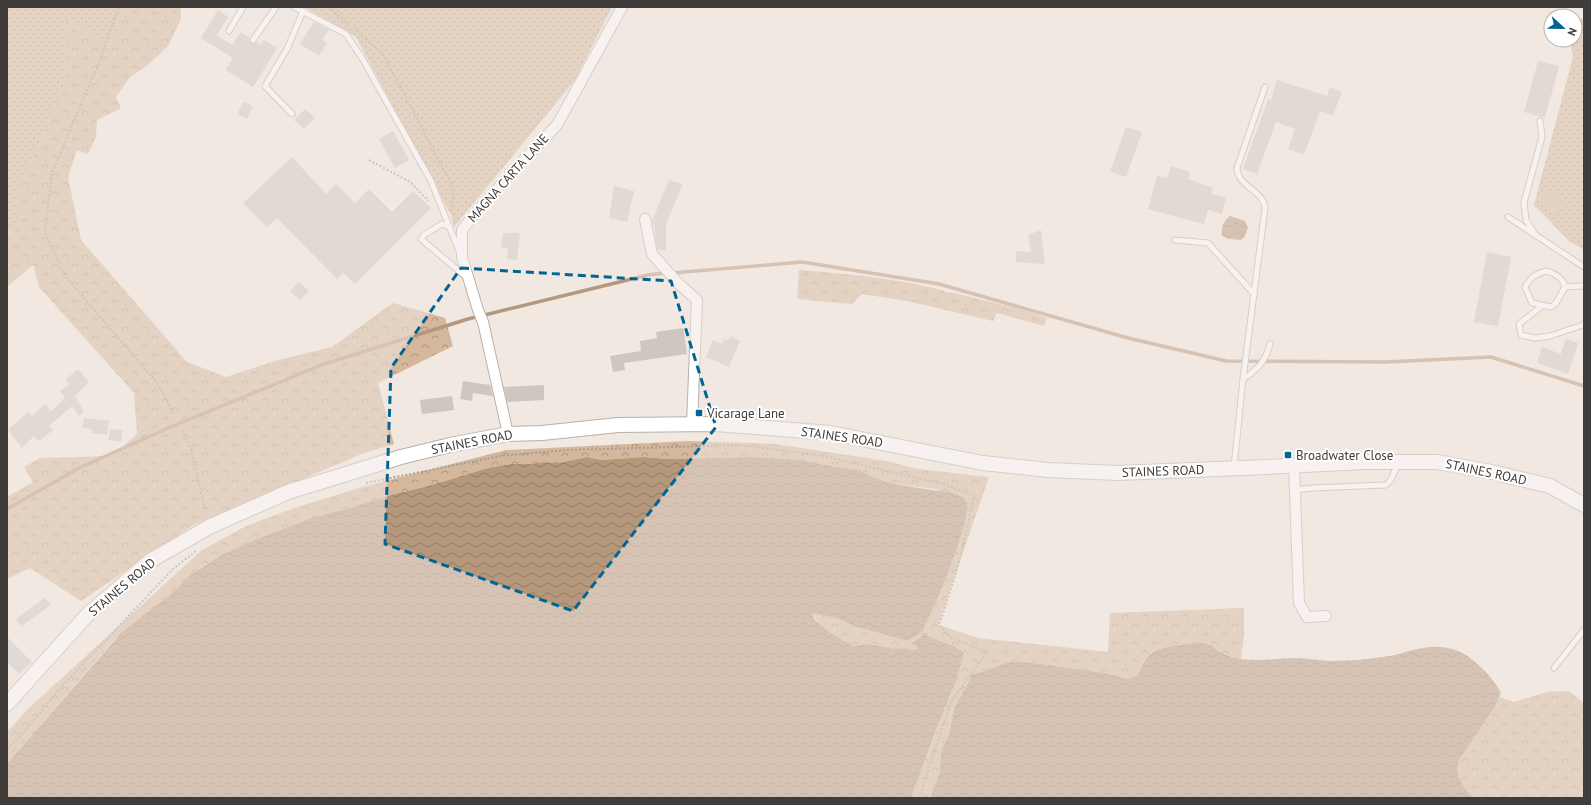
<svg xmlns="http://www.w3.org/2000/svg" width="1591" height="805" viewBox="0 0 1591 805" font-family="'PT Sans',sans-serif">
<defs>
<pattern id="grass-dots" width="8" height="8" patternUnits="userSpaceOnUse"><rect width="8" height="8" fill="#d5b89b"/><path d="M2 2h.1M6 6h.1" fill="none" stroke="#ae977f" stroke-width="1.8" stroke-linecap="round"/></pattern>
<pattern id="forest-crowns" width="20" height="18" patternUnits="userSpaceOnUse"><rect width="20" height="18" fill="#d5b89b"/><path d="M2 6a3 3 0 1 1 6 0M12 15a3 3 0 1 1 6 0" fill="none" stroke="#ae977f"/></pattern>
<pattern id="water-waves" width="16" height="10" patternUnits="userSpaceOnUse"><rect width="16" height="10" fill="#b5977b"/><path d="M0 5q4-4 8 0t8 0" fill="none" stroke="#957c66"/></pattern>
</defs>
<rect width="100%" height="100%" fill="#f0e8e1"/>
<!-- grass -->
<g fill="url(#grass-dots)">
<path d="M7,7H121L107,52L95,39L65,20L66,81L19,190L21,223L7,234Z"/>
<path d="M304,7H612L575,80L454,227L451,215L356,37Z"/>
<path d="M1584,18V250L1569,241L1534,205L1573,57L1570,40H1575V21Z"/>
</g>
<!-- forest -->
<g fill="url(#forest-crowns)">
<path d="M121,7H181V19L168,46L148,65L130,77L116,97L121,108L97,120L96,137L88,154L77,150L68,177L81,240L187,362L226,377L275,361L332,347L393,303L445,318L453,346L378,383L394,444L364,453L192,526L81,601L30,568L7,579V497L33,482L24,467L40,458L112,456L137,434L134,393L39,287L33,265L7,287V235L21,223L15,199L66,81L65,20L82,23L107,52Z"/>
<path d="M799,270C849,274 896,278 945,291V292L949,293L950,292L1024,310L1047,318L1044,326L997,313L993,321L907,301L862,294L852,304L797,299Z"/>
<path d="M689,441L776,444L886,461L918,469L989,477L938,625L978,638L1108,652L1110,613L1244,608V636L1241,659L1224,654L1209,644L1144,661L1138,675L1129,679L1104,673L1026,662H1008L979,673L971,674L969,682L955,706L950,729V732L941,751L940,771L930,798H911L937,727L957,678L930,637L925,634L912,643L916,644L917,648L915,650C907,649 900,649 893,649C885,648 876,644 868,644C864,644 860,646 856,646C846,645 812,623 814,613L836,618L857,627L908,641L923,631L937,489L893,484L870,476L859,470L824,465L803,460L752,457L668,459L643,457L601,460L587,457L558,463L544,462L532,464H510L488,468L428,486L391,495L353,507L315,517L188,577L169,596L113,641L7,764V732L28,709L202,550L246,526L297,507L359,488L506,450Z"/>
<path d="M1569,691L1584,703V798H1474C1463,787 1454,777 1459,760L1500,697L1514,702L1547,692Z"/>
</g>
<!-- park -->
<path fill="#d5b89b" d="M1553,189L1566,207L1553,216L1541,198Z"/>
<!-- water -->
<g fill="url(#water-waves)">
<path d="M1230,216L1245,221L1248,228L1245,236L1241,240L1229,239L1222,236C1221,228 1223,222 1230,216Z"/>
<path d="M587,457L601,460L643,457L668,459L752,457L803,460L824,465L859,470L870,476L893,484L952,493L963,497L967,503C967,519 961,535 956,551C947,576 937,601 925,625L923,631L908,641L857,627L836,618L814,613L813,616L815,620L829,632L853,646L869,644L895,649L901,648L915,650L917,648L916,645L912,643L925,634C937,642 952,643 964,653L957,678L937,727L911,798H7V764L121,633L169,596L188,577L222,555L257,539L315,517L353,507L391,495L428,486L488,468L510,464H532L544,462L558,463Z"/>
<path d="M1200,643C1214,644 1213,649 1224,654C1229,656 1236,658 1241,659C1259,662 1276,658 1293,658C1305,658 1317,660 1329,661C1349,661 1370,659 1390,656C1414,651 1432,641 1458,651C1474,658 1493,677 1501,693L1495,706L1459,760C1454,777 1463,787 1474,798H930L940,771L941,751L950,732V729L955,706L969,682L971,674L979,673L1008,662H1026L1104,673L1129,679L1138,675C1141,669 1143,661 1149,656C1160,645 1185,645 1200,643Z"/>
</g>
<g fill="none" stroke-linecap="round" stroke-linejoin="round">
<!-- stream -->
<g stroke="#b5977b" stroke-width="3.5">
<path d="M672,273L802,262L939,284L1128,338L1226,361L1386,362L1491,357L1584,386"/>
<path d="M7,509L77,469L166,429L324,364L468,319L648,275L666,273"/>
</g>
</g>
<!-- building -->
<g fill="#cec7c0">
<path d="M218,10L228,17L217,35L232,45L241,32L250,38L249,41L251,43L254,44L257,42L261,45L264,40L277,48L253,87L226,70L233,58L201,38Z"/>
<path d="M314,22L329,30L322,40L327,43L319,56L300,44Z"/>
<path d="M1538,61L1559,66L1545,118L1524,112Z"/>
<path d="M1277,80L1327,96L1330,87L1342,92L1333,115L1320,111L1304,155L1288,149L1295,129L1276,122L1257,174L1243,169L1268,99L1271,100Z"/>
<path d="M244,102L253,106L247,119L237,114Z"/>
<path d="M305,109L315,118L304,129L294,120Z"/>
<path d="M1126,127L1142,132L1126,177L1110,172Z"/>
<path d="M393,131L409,160L395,168L379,139Z"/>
<path d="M292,157L326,194L336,184L355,203L369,189L392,212L413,191L431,208L355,284L343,273L337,279L277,218L267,227L243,203Z"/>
<path d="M1171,166L1190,172L1188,179L1213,188L1212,194L1226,197L1222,214L1208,210L1204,224L1148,209L1157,176L1167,178Z"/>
<path d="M669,180L683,184L666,224V250H658L655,236V225L653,224L652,221Z"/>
<path d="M614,186L634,191L627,222L609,218Z"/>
<path d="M1041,230L1045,264L1016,262V251L1031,252L1028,235Z"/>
<path d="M503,233H520L517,260L507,259L508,249L501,247Z"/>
<path d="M1487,252L1511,257L1498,326L1474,322Z"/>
<path d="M299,282L309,291L300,300L290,291Z"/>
<path d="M683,328L687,354L624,363L625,370L613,372L610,356L641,351L640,341L657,338L656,332Z"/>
<path d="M730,336L740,341L729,367L706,357L713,340L722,344L724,339L728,341Z"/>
<path d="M1566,339L1578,343L1568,374L1537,363L1542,347L1561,354Z"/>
<path d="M78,369L89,382L75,396L84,412L79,416L72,406L49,426L53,430L39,441L34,436L22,448L8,430L28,412L32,416L45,404L51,411L65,398L60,391L69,385L66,379Z"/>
<path d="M463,381L490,385L493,396L473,393L472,401L460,399Z"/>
<path d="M544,385V400L507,402L504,387Z"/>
<path d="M452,396L454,410L422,414L420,400Z"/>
<path d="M84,418L109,421L107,435L92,433V429L82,428Z"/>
<path d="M110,429L123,430L121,442L108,440Z"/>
<path d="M45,598L51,605L21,626L16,619Z"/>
<path d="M7,637L32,662L19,674L7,662Z"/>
</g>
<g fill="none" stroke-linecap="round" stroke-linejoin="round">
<!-- service casing -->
<g stroke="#b8b0aa" stroke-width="7">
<g id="service">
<path d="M294,7L346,34L362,58L431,181L459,251"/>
<path d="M229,31L243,7"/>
<path d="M253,40L276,7"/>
<path d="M292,114L265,86L287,49L303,11"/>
<path d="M1508,217L1584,267"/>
<path d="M450,227L442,224L424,235L421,239L466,277"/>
<path d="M1536,236L1526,220L1524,202L1542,137L1540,121"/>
<path d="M1175,240L1208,243L1254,294"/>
<path d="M1547,271C1556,274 1563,278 1565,287L1556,303L1551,307L1532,303L1525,287C1532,276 1535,274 1547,271Z"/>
<path d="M1565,287L1584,286"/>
<path d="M1542,306L1519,324L1521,335L1535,338L1550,336L1583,325L1584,323"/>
<path d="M1243,379C1257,370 1266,361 1270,344"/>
<path d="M1234,467L1243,379L1265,208C1264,191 1237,186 1237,168L1265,87"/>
<path d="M1295,490L1313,488L1386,485L1391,480L1398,463"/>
<path d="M1554,668L1584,630"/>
</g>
</g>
<!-- minor casing -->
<g stroke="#b8b0aa" stroke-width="12">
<g id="minor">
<path d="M645,219L652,254L679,284L697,300L692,424"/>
<path d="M508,434L483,322L478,310L462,257V230L479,209L517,167L557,125L622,7"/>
<path d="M1294,466L1299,603L1307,617L1326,616"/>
</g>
</g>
<!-- secondary casing -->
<g stroke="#b8b0aa" stroke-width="16">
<path id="secondary" d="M7,704L89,613L150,561L209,527L288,492L401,457L450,445L508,434L542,433L618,425L716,424L831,433L983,463L1048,470L1119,473L1266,467L1364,462H1437L1492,472L1550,486L1584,505"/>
</g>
<!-- path -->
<g stroke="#a39e98" stroke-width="2" stroke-dasharray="2 2" stroke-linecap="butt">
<path d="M119,7L98,65L52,173L45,233L66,277L158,384L174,415"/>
<path d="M329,7L349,25"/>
<path d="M356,31L383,54L454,189L451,208"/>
<path d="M369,160L410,182L429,201"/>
<path d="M182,431L191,449L206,514"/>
<path d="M366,483L500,456L567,450L740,445L819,455L947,485L974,496C965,540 955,582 939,624L950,637L987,652L951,702L919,798"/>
<path d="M7,749L27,728L63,685L172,570L197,550"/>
</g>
<!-- service -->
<use href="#service" stroke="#fff" stroke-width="5"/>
<!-- minor -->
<use href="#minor" stroke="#fff" stroke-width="10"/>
<!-- secondary -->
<use href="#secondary" stroke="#fff" stroke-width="14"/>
</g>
<!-- marked area -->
<path d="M0 0H1591V805H0ZM461,268L671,281L716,427L573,611L385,544L391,368Z" fill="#f0e8e1" fill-opacity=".55" fill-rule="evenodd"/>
<path fill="none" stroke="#016594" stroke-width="3" stroke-dasharray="8 5" stroke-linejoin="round" d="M461,268L671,281L716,427L573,611L385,544L391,368Z"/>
<!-- markers -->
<g fill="#016594" stroke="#fff" stroke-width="1.5">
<rect x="695" y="409" width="8" height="8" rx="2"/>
<rect x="1284" y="451" width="8" height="8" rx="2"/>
</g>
<g text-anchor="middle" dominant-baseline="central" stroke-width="4" stroke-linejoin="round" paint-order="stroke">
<!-- street labels -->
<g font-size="13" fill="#3f3c39" stroke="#fff">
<text transform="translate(508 178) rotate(-48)">MAGNA CARTA LANE</text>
<text transform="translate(842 437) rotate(8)">STAINES ROAD</text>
<text transform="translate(472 442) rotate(-11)">STAINES ROAD</text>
<text transform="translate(1163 471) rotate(-2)">STAINES ROAD</text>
<text transform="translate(1486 472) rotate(12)">STAINES ROAD</text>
<text transform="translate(122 587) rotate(-40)">STAINES ROAD</text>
</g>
<!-- poi labels -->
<g font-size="13" fill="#3f3c39" stroke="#fff" text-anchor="start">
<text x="707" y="413">Vicarage Lane</text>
<text x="1296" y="455">Broadwater Close</text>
</g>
</g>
<!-- border -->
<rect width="1591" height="805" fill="none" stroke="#3f3c39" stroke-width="16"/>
<!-- north arrow -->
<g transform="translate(1563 28) rotate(112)"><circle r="19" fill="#ffffff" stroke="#b2b1b0"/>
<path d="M0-3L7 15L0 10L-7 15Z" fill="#016594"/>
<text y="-6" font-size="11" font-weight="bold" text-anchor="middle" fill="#3f3c39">N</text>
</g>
</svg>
